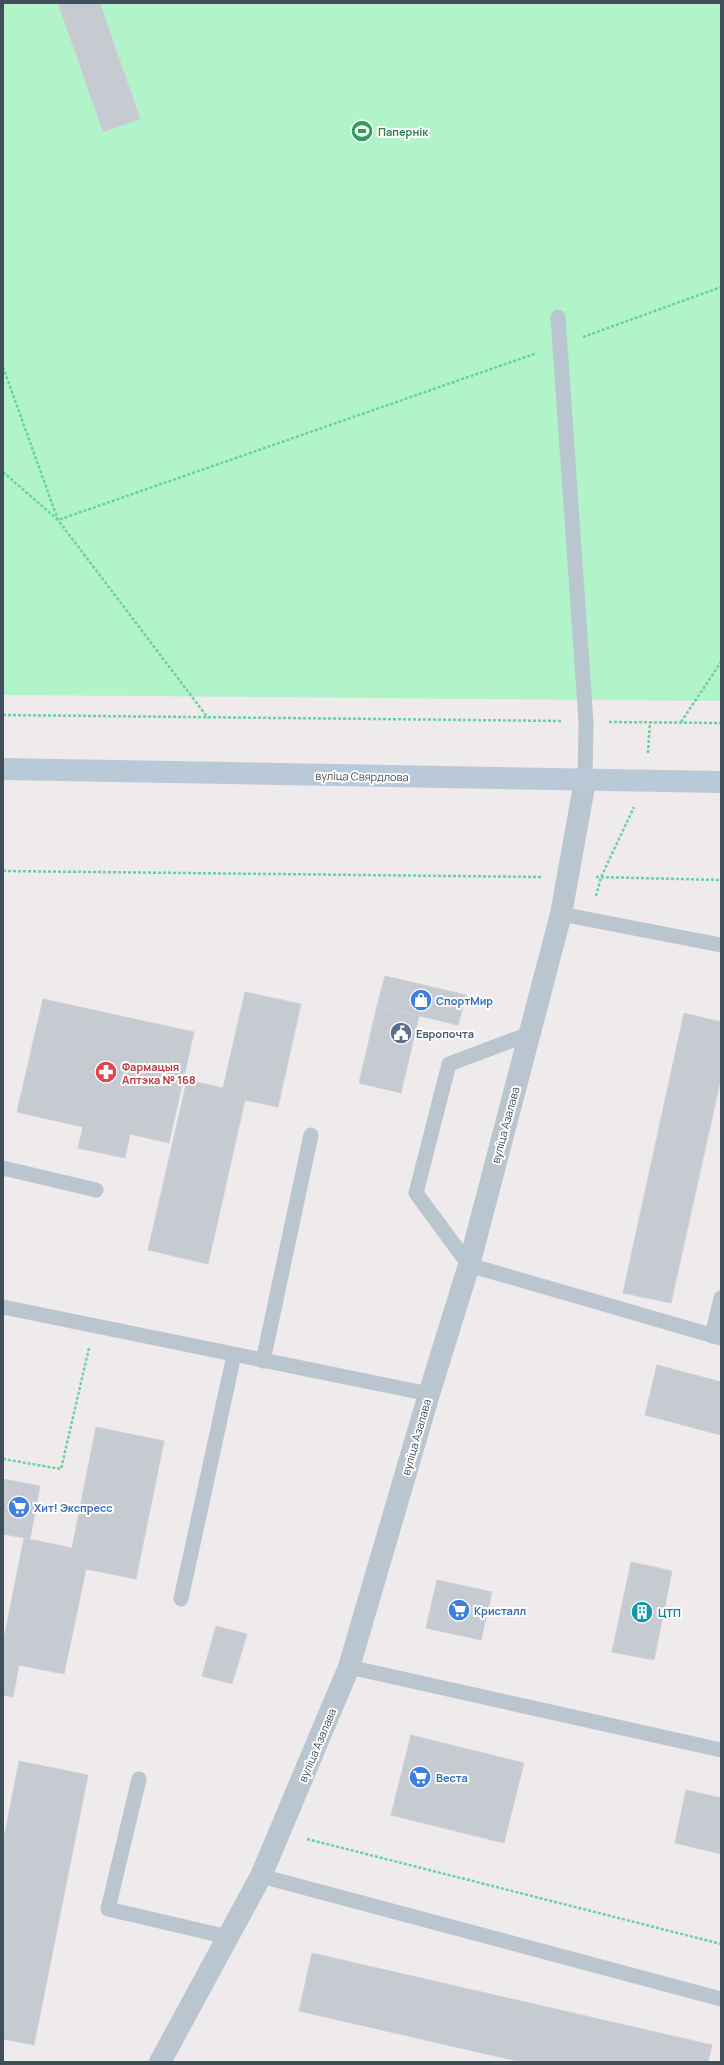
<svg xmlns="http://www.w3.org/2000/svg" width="724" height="2065" viewBox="0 0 724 2065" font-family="Manrope,sans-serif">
<rect width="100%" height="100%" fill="#efeaeb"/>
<!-- green -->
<path fill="#b1f4ca" d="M3,3H721V701L3,695Z"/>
<!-- building -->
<g fill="#c6cad1" stroke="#ced1d8">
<path d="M58,3H100L140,119L103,132Z"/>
<path d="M385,976L466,995L458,1025L377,1006Z"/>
<path d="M245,992L301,1004L278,1107L245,1100L208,1264L148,1250L187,1080L223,1088Z"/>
<path d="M43,999L194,1032L169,1143L130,1134L125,1158L78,1148L83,1127L17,1112Z"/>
<path d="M377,1006L419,1016L401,1093L359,1083Z"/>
<path d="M684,1013L721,1022V1078L671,1303L623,1293Z"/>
<path d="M657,1365L721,1382V1435L645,1415Z"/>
<path d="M96,1427L164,1441L136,1579L86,1569L64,1674L3,1662V1643L24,1538L72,1548Z"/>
<path d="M3,1479L40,1486L30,1539L3,1534Z"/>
<path d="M631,1562L672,1571L654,1660L612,1652Z"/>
<path d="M437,1580L492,1592L481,1640L426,1628Z"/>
<path d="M216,1626L247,1634L232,1684L202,1676Z"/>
<path d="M3,1662L19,1665L13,1697L3,1695Z"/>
<path d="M411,1735L524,1763L504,1843L391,1815Z"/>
<path d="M19,1761L88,1775L34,2045L3,2039V1843Z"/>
<path d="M686,1790L721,1798V1854L675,1843Z"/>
<path d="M312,1953L712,2045L708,2062H521L299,2011Z"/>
</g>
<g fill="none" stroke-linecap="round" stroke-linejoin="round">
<!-- path -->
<g stroke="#66d59d" stroke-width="2.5" stroke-dasharray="3 2" stroke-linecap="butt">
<path d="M583,337L721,287"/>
<path d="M3,367L58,520L208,718"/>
<path d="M3,472L58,520L537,353"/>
<path d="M3,715L562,721"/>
<path d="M609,722L721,723"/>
<path d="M681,722L721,662"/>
<path d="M648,753L650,722"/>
<path d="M3,871L541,877"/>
<path d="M596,877L721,880"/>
<path d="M596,896L601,877L634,807"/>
<path d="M3,1459L61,1469L89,1348"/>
<path d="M307,1839L721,1944"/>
</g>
<!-- service -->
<g stroke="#b9c6d0" stroke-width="15">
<path d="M558,317L586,722L585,781"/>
<path d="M561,914L721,945"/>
<path d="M529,1034L449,1064L416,1193L469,1265L721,1338"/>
<path d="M3,1168L96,1190"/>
<path d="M3,1307L429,1394"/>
<path d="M712,1336L721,1298"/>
<path d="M263,1361L311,1135"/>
<path d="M181,1599L234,1355"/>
<path d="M349,1667L721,1750"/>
<path d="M139,1779L108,1909L228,1937"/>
<path d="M261,1876L721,1999"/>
</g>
<!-- tertiary -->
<path stroke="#b9c6d0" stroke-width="22" d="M160,2062L261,1876L349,1667L429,1394L469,1265L561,914L585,781"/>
<!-- secondary -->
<path stroke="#bac9d8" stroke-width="22" d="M3,769L721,782"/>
</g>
<!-- icons -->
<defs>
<g id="stadium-disc" transform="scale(1.15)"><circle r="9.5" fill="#2e9e5b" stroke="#fff"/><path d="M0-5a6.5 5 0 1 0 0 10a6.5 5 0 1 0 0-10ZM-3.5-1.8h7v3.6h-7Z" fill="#fff"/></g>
<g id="shop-disc" transform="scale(1.15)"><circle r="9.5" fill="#3f7fe0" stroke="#fff"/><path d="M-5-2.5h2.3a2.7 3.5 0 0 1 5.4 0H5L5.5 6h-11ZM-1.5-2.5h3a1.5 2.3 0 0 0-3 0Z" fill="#fff"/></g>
<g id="civic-disc" transform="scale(1.15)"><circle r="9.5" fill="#5c6f8a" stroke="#fff"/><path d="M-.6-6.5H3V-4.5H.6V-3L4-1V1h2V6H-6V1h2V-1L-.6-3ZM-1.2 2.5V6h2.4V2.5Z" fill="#fff"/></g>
<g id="pharmacy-disc" transform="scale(1.15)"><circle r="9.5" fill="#e0444e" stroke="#fff"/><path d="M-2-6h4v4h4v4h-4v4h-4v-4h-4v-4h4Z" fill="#fff"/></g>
<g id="supermarket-disc" transform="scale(1.15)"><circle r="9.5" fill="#3f7fe0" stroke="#fff"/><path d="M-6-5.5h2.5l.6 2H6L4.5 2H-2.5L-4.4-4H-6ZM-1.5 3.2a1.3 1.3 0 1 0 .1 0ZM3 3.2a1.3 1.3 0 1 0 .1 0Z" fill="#fff"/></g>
<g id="building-disc" transform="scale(1.15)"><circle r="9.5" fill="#0f9aa8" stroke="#fff"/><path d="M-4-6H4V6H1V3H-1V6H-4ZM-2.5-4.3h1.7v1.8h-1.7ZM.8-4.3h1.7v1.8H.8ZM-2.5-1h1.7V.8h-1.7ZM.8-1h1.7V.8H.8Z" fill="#fff"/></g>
</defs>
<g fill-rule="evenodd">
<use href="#stadium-disc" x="362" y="131"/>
<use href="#shop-disc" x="421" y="1000"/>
<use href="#civic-disc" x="401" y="1033"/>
<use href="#pharmacy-disc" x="106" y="1072"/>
<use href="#supermarket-disc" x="19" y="1507"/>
<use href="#supermarket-disc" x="459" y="1610"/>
<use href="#building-disc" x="642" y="1612"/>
<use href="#supermarket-disc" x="420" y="1777"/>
</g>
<g text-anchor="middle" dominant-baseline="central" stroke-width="4" stroke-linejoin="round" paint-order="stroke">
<!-- leisure labels -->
<g font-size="11" font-weight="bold" fill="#27864d" stroke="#fff" text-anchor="start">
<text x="378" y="131">Папернік</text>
</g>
<!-- street labels -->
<g font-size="11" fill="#414f5b" stroke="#fff">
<text transform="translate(362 776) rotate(1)">вуліца Свярдлова</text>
<text transform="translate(505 1125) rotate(-75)">вуліца Азалава</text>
<text transform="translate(416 1437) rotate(-74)">вуліца Азалава</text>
<text transform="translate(317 1745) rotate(-67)">вуліца Азалава</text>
</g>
<!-- shop labels -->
<g font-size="11" font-weight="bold" fill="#366cbe" stroke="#fff" text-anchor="start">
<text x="436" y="1000">СпортМир</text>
<text x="34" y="1507">Хит! Экспресс</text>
<text x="474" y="1610">Кристалл</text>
<text x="436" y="1777">Веста</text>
</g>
<!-- service labels -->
<g font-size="11" font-weight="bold" fill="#4e5e75" stroke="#fff" text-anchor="start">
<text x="416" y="1033">Европочта</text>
</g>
<!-- health labels -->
<g font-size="11" font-weight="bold" fill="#be3a42" stroke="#fff" text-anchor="start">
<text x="122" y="1066">Фармацыя<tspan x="122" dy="13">Аптэка № 168</tspan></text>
</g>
<!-- culture labels -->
<g font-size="11" font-weight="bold" fill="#0d838f" stroke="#fff" text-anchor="start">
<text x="658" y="1612">ЦТП</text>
</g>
</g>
<!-- border -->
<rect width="724" height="2065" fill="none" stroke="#414f5b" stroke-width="8"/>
</svg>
